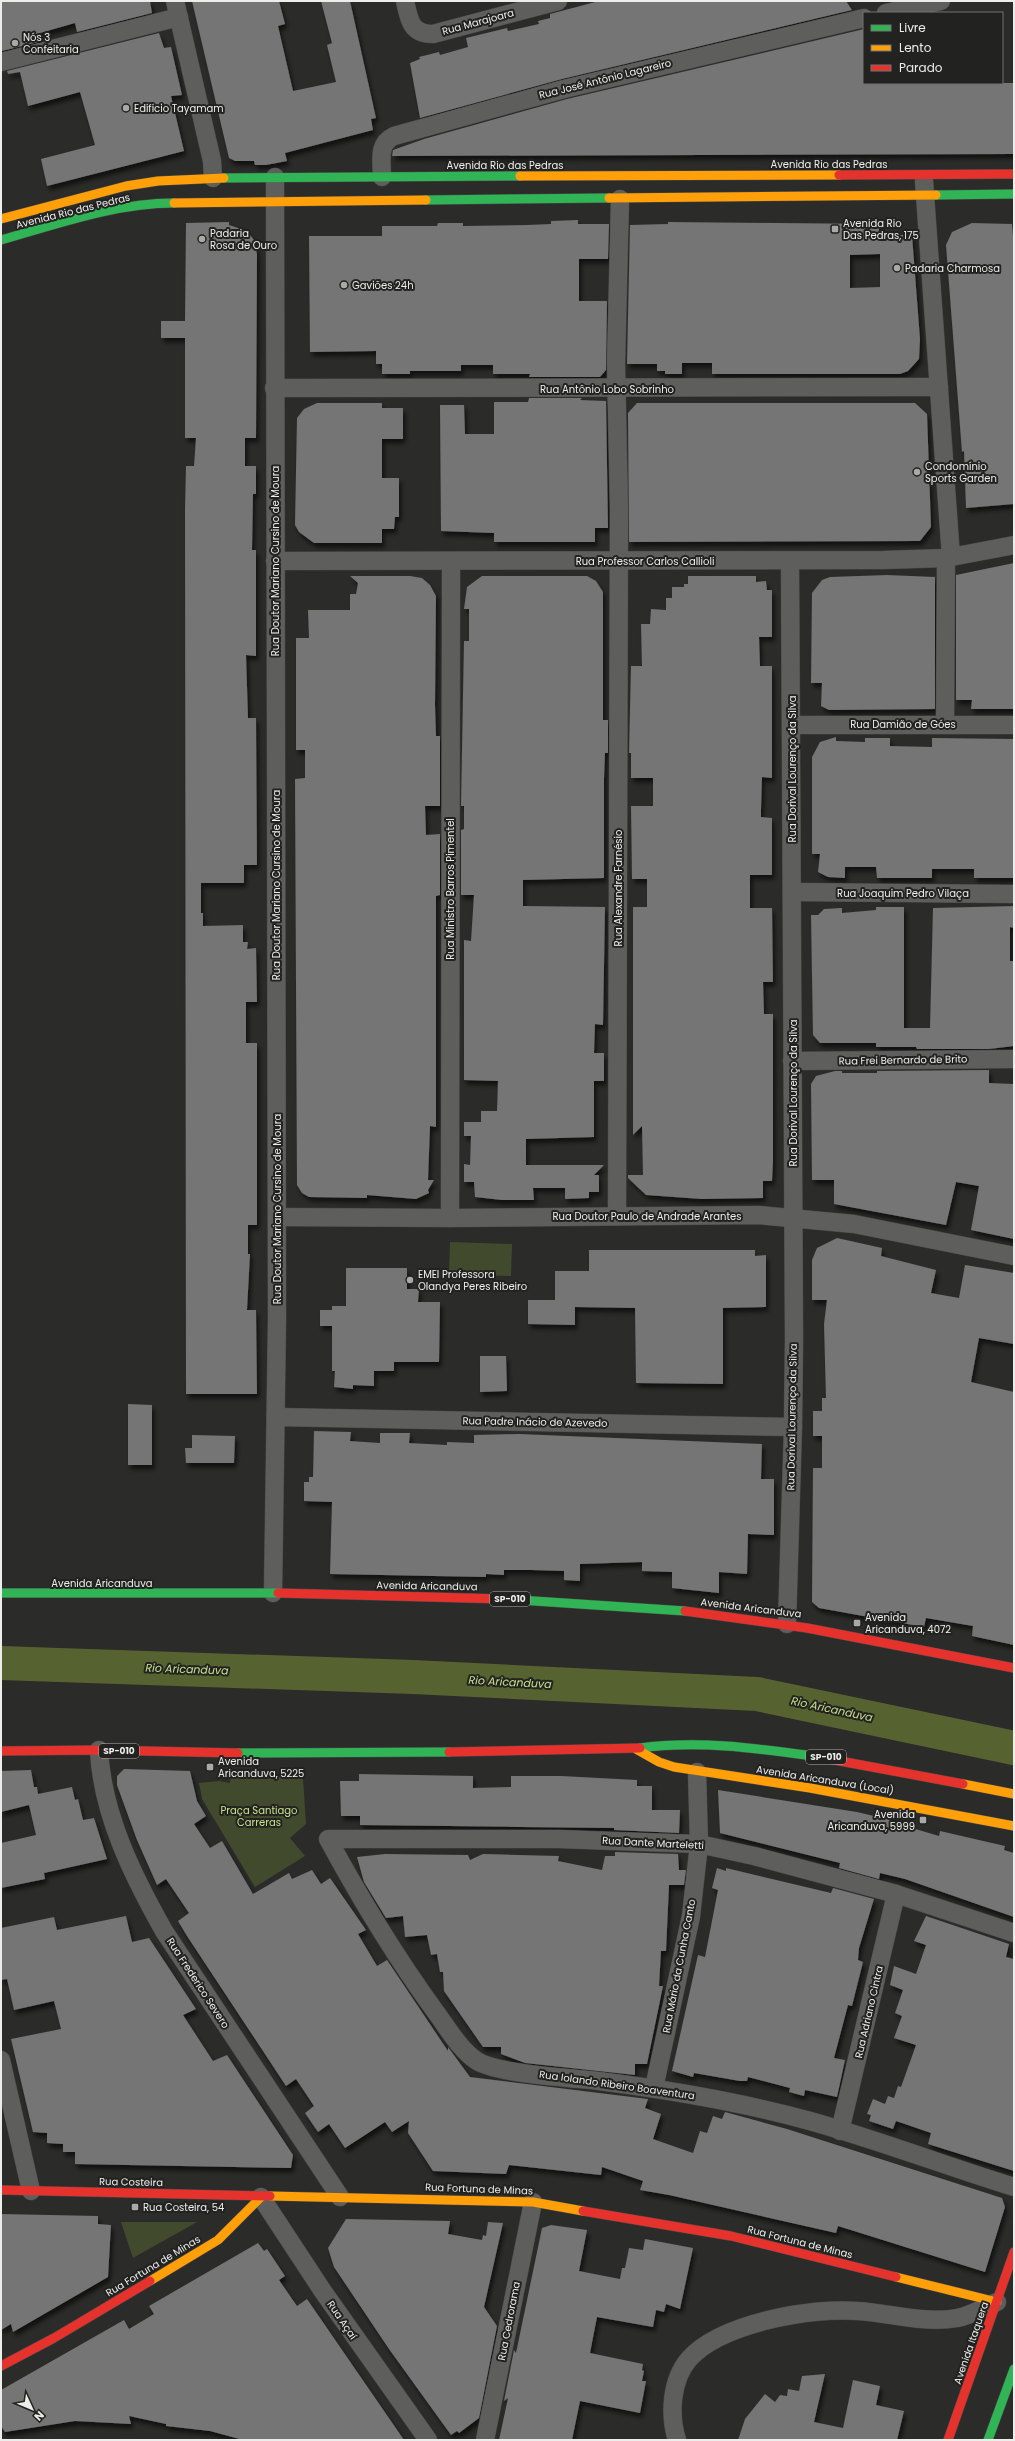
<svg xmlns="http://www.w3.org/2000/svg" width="1015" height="2441" viewBox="0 0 1015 2441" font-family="Poppins,sans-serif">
<defs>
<filter id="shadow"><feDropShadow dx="2.5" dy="4.5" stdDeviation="2" flood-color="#0009"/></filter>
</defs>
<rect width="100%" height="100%" fill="#2b2b2a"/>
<!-- green -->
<g fill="#414a2c">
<path d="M450,1242L512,1244L511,1276L449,1275Z"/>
<path d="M231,1775L303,1778L306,1824L290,1838L305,1856L255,1887L202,1799L199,1783L219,1781L230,1783Z"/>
<path d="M121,2222H197L133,2258Z"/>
</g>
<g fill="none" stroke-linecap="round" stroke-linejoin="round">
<!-- river -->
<path stroke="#566330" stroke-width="34" d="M1,1663L413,1677L757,1694L1014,1748"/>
</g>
<!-- building -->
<g fill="#757475" fill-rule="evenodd" filter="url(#shadow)">
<path d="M1,1H150L152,13L77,32L75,23L40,33L42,41L2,51Z"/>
<path d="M192,1H279L285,24L278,26L293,91L336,82L327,45L332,43L321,1H350L376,118L371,119L373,130L285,153L287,161L266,165H255L254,161H235L229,158Z"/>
<path d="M599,1H846L852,10L562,79L420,118L410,63L420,59L419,57L439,52L440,55L468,47L466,38L507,28L508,31L539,24L538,21L550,18V14Z"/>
<path d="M864,29V83H1014V154L392,156L393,150L424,139L567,99Z"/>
<path d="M159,33L164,48L171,47L182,95L171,96L184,151L47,186L41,159L95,145L80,92L28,106L20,72L8,74L7,71Z"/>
<path d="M578,220V224H609L608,259H579V301H607L606,370L600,377H529L530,374H493V365H461V371H410V374H382V364H376V351L310,352L309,236H382V226H437L438,223H463V226L527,225L551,224V221Z"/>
<path d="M229,222V225L247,231L254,240L257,254L256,438H245V466H256V494H253L252,550H256V656L246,655L248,718H256L257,865H244V883H201V913H203V926L243,925V942H248L247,949L256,948L257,1002H246V1043H257V1225H248V1254H250L247,1310H256L257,1394H186L185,509L186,466H194L196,438H185V338H161V321H185L186,223Z"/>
<path d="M668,222L879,224V235H912L920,339L919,359L908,371L900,374H712V363H682V374H665V371H657V364H627L630,225L668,224ZM880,254V287L850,288V255Z"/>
<path d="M972,223L1012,224L1014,250V504L966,508L964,451L962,452L946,245L952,232Z"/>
<path d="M529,398H582L580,400L606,401L608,528H595V542H494V533L441,531L440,405H464L465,434H494V402H528Z"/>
<path d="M317,403H382V408H403V439H382V478H399V517H395L394,529H382V543H314L299,532L295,525L297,418L304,409Z"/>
<path d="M637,403H915L927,414L931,527L920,541L629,542L628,413Z"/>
<path d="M1014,563V709H971L972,700H956V575Z"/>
<path d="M887,575L935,577V709L829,710L821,706L822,683H811L812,593L822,580L830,577Z"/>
<path d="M350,576H410L422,578L430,585L436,596L435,705L436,736H440V806H425L426,835L440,834V895L436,896V1127L430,1126L428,1180H434L428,1190L429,1193L416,1199L367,1195V1198L309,1197L302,1193L297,1185L295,779L305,778V750H296V638H309L308,610H350V594H356L358,583Z"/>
<path d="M482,576H587L596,581L603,592V720H608V753H605L604,778V878L523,880V906L605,907L603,1025L595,1024L594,1053H604V1081H594V1137L526,1139V1165H604L594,1175H599V1192H589V1198L565,1199V1188H533L534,1200H502L475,1197L474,1182H464V1164L470,1165L471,1136H464V1122H481V1111H497L498,1081L464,1080V940L471,941L474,895H461V830L464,829V806H461L464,641H469V609H464L467,587Z"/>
<path d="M688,576H756V582L766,581L767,590H772V637H759L760,666H772V778L762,777L761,810V817L772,818V875H750V908H772L773,982H763L764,1014H773V1162L772,1181H763V1198L702,1199L646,1195L628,1178V1175H643L642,1126L633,1135V907H647V879H632L631,806H653V778H631V753H629L631,666H642L641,624H650L651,609L666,610V598H672V587H684V584H688Z"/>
<path d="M836,737V741L865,742V738H890V746L932,747V738L1014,739V878H974V869H932V878H877L876,867H845V878L828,877L818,872L820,854H812V757L820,742Z"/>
<path d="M1014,906V928L1010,927V961H1014V1046L989,1049H917L916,1047H876V1043H820L813,1035L811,915H818L824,909L842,908V913L876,910V907H904V1028H930L933,908Z"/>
<path d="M989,1070V1083L1013,1084L1014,1239L971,1230L979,1186L956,1182L946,1225L834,1204V1180H812L811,1084L816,1076L835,1071H842V1073H877V1071Z"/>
<path d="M837,1238L882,1248L881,1256L936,1270L931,1293L959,1298L965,1265L1014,1273V1344L979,1338L971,1382L1014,1392V1645L972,1636L973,1626L926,1618L924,1627L819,1608L812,1602L813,1468H822V1436H813V1411H822V1398H826L824,1324L827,1300H812V1260L817,1248Z"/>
<path d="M589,1250H755V1256L766,1255V1307L723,1308V1384L636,1383L635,1308L575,1307V1325L528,1324V1300H555V1271H589Z"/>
<path d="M346,1268H407V1289H419L418,1302H440L439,1362H394V1371H374V1386L353,1385V1389L334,1387L335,1371H332V1326H320V1310H332V1306H346Z"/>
<path d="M480,1356H506L507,1391L480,1392Z"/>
<path d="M128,1404L152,1405V1465H128Z"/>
<path d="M314,1431L351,1432L350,1441L380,1443V1433H410L409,1443L447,1445V1442L474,1443V1435L519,1434L762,1444L761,1479H774V1535L748,1534L747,1574L719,1572V1593L672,1588V1572L642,1571V1562L580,1564V1581L564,1580V1571L532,1570H504V1575L486,1574V1577L330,1574L332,1502L304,1501V1482H309V1477H313Z"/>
<path d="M192,1435L235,1436L234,1463H186L185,1448H192Z"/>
<path d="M124,1769L190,1771L197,1801L206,1816L194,1824L210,1848L222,1841L253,1894L289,1873L292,1879L312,1870L321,1884L330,1878L366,1930L358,1934L377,1966L387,1960L448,2051V2047L470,2077L648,2099L645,2108L661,2114L653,2139L693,2153L700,2131L707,2133L713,2116L722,2119L725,2112L787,2129L1002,2198L1005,2207L985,2272L838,2226L836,2233L669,2195L640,2190L643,2181L602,2167L601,2175L509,2165L506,2174L433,2171L408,2133L409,2121L392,2132L385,2122L345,2148L329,2124L318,2132L305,2113L314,2106L296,2079L286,2086L187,1936L178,1921L189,1913L166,1879L157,1885L137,1840L117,1785V1776Z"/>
<path d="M31,1770L34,1787H37L38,1794L72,1787L75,1800L78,1799L83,1820L94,1818L107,1859L44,1873L45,1879L1,1888V1843L36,1835L29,1805L1,1812V1771Z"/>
<path d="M359,1774L473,1776V1788L511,1787V1776H561L637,1780V1786H652V1810H680L679,1833L614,1830V1828L360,1825V1816H341L340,1781H359Z"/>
<path d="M718,1790L857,1812L912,1825V1828L939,1836L940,1831L1005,1846L1004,1850L1014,1853V1917L905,1879L880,1873L879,1879L839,1868L840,1863L720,1833Z"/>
<path d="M615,1852L678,1854L679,1870H686L684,1885H669L666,1951H661L659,1986H663L647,2064H635V2075L525,2063L501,2054V2047H483L444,1991L443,1972H440L437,1954L431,1955L427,1935L405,1937L403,1916L386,1918L364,1882L357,1857L385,1854L468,1855L470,1860L483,1854L559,1856L558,1861L602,1870L605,1856H615Z"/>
<path d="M717,1868L726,1871V1868L831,1893L833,1888L874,1899L859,1948L858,1960L863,1962L852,2006L848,2005L834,2058L845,2060L837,2097L805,2090L804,2096L789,2092L790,2088L748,2077L747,2081H740L694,2073L693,2077L672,2071L698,1955L705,1957L718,1890L712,1888Z"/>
<path d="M126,1916L132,1942L149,1938L196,2009L183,2015L213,2061L227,2055L293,2155L291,2168L75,2164V2152H63V2144L47,2143V2133L33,2132L11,2039L61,2029L54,2001L14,2010L7,1979L1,1980V1928L54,1917L57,1930Z"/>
<path d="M926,1916L1009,1944L1006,1957L1014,1959V2171L928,2144L931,2133L896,2121L893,2129L869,2121L871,2115L867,2114L873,2099L885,2104L888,2096L894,2098L898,2086L901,2087L916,2045L894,2038L902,2016L895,2013L903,1990L890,1985L894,1966L916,1974L926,1945L914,1941Z"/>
<path d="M1,2214L98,2216V2224L111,2225L108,2277L13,2332L11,2324L1,2330Z"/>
<path d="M346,2219L450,2221L448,2234L482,2240L483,2235L486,2236L488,2222L503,2223L484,2307L497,2326L479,2418L459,2433L457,2431L451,2435L389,2349L334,2267L328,2248Z"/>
<path d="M551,2225L587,2230L579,2271L620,2279L622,2268H625L629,2248L643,2250L645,2239L693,2248L680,2309L666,2304L664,2312L656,2310L653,2327L597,2317L590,2353L643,2364L642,2370L644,2371L642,2381H646L640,2413L580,2401L572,2440H499L508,2398L504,2401L514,2350L516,2353L542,2228Z"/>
<path d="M258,2243L264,2251L267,2249L285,2276L279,2280L297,2306L307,2299L404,2440H243L210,2431L166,2426V2424L129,2416L131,2424L75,2421L5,2432L1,2426V2390L124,2320L129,2329L154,2314L149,2306Z"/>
<path d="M825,2374L814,2422L843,2428L853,2380L880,2386L876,2405L904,2411L897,2440H738L745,2419L765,2394L775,2402L780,2395L787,2396L788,2389L799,2391L802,2376Z"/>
</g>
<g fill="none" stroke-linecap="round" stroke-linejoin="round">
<!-- street casing -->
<g stroke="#474746" stroke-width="19">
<g id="street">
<path d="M175,1L212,161L213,178"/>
<path d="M405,1C409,20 411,34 433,34L558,1"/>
<path d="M886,13L941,1"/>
<path d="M1,62L179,17"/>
<path d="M382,177C382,161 377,144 394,136L564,89L864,18"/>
<path d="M924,181L951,557"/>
<path d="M274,388L939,387"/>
<path d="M275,561L884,560L946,558L1014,545"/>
<path d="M945,724L946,558"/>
<path d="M792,725H1014"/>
<path d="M792,892L1014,894"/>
<path d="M792,1061L1014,1059"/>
<path d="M617,1216L619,508L616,364L620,199"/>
<path d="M277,1217L450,1218L758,1215L854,1224L1014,1256"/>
<path d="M450,1218L451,561"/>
<path d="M276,1417L793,1427"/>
<path d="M273,1593L277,1319L275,177"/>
<path d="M787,1624L793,1427L794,1340L790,562"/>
<path d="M99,1750C102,1814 133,1876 164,1931L340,2197"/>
<path d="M1014,1933L896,1894L754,1856L699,1844L559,1839H328C360,1898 395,1956 435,2011C447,2027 460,2050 477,2061C498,2074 572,2078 599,2081C670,2090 741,2102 810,2121C878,2140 946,2166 1014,2187"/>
<path d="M1,2060L31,2191"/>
<path d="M654,2088L691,1916L699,1844L697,1772"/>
<path d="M840,2131L896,1894"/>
<path d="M261,2197L322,2290L428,2440"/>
<path d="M485,2440L533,2202"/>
<path d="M677,2440C669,2415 671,2380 689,2359C721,2323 812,2307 858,2311C890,2313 924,2324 957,2318C970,2316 984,2307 997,2302"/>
</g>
</g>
<!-- fast casing -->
<g stroke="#474746" stroke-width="10">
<g id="fast">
<path d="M224,178L520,176"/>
<path d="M936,195L1014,194"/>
<path d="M426,200L609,198"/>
<path d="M1,240C57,224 116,203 174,203"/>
<path d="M1,1593H278"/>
<path d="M504,1599L685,1611"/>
<path d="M640,1748C698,1740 755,1748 813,1756"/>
<path d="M238,1753L449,1752"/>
<path d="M988,2440L1014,2369"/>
</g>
</g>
<!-- slow casing -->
<g stroke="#474746" stroke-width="10">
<g id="slow">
<path d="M520,176L839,175"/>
<path d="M609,198L936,195"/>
<path d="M174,203L426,200"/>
<path d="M1,219L126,186L158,181L224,178"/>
<path d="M636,1749L659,1762L674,1767L810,1788L1014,1826"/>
<path d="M963,1784L1014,1794"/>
<path d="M270,2196L533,2202L583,2211"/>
<path d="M896,2277L997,2302"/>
<path d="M150,2281L218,2240L261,2197"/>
</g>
</g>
<!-- jam casing -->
<g stroke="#474746" stroke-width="10">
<g id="jam">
<path d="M839,175L1014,174"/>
<path d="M278,1593L504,1599"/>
<path d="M685,1611L807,1628L1014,1668"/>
<path d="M1,1751L99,1750L238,1753"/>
<path d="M449,1752L640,1748"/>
<path d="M813,1756L963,1784"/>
<path d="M1,2190L270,2196"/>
<path d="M583,2211L731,2236L896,2277"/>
<path d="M1,2366L54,2338L150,2281"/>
<path d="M948,2440L1014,2252"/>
</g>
</g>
<!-- street -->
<use href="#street" stroke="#5e5f5d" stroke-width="18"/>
<!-- fast -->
<use href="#fast" stroke="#30b455" stroke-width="9"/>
<!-- slow -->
<use href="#slow" stroke="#ff9f0a" stroke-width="9"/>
<!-- jam -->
<use href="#jam" stroke="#e5322d" stroke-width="9"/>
</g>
<!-- markers -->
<g fill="#a9a9a7" stroke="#222320" stroke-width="1.5">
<circle cx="15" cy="43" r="4"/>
<circle cx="126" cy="108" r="4"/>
<rect x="831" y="225" width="8" height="8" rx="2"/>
<circle cx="202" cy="239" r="4"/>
<circle cx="897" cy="268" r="4"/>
<circle cx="344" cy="285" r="4"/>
<circle cx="917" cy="472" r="4"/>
<circle cx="410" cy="1280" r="4"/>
<rect x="853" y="1619" width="8" height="8" rx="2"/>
<rect x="206" y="1763" width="8" height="8" rx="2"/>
<rect x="919" y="1816" width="8" height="8" rx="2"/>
<rect x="131" y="2203" width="8" height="8" rx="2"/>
</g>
<g text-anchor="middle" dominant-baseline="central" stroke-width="4" stroke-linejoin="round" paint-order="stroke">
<!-- shield labels -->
<g fill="#222320" stroke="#b0b0ae" stroke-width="1">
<rect x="490" y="1592" width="40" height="14" rx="3"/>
<rect x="99" y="1744" width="40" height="14" rx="3"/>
<rect x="806" y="1750" width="40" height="14" rx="3"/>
</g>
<g font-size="9" font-weight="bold" fill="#ededeb">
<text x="510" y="1599">SP-010</text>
<text x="119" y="1751">SP-010</text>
<text x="826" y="1757">SP-010</text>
</g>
<!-- street labels -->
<g font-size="10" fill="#ededeb" stroke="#222320">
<text transform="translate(478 22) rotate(-15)">Rua Marajoara</text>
<text transform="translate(605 79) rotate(-14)">Rua José Antônio Lagareiro</text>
<text x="829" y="164">Avenida Rio das Pedras</text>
<text x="505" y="165">Avenida Rio das Pedras</text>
<text transform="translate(73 211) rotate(-14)">Avenida Rio das Pedras</text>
<text x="607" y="389">Rua Antônio Lobo Sobrinho</text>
<text transform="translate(275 561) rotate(-90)">Rua Doutor Mariano Cursino de Moura</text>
<text x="645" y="561">Rua Professor Carlos Callioli</text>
<text x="903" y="724">Rua Damião de Góes</text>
<text transform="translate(792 769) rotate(-90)">Rua Dorival Lourenço da Silva</text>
<text transform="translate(276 885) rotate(-90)">Rua Doutor Mariano Cursino de Moura</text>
<text transform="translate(618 888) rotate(-90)">Rua Alexandre Farnésio</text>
<text transform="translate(450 889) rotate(-90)">Rua Ministro Barros Pimentel</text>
<text x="903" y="893">Rua Joaquim Pedro Vilaça</text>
<text transform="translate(903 1060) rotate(-1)">Rua Frei Bernardo de Brito</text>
<text transform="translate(793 1093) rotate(-90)">Rua Dorival Lourenço da Silva</text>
<text transform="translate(277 1209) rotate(-90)">Rua Doutor Mariano Cursino de Moura</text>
<text x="647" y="1216">Rua Doutor Paulo de Andrade Arantes</text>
<text transform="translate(792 1417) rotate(-89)">Rua Dorival Lourenço da Silva</text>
<text transform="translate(535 1422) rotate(1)">Rua Padre Inácio de Azevedo</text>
<text x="102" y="1583">Avenida Aricanduva</text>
<text transform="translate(427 1586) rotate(1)">Avenida Aricanduva</text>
<text transform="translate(751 1608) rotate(7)">Avenida Aricanduva</text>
<text transform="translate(825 1780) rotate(9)">Avenida Aricanduva (Local)</text>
<text transform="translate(653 1843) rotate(3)">Rua Dante Marteletti</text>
<text transform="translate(679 1966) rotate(-79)">Rua Mário da Cunha Canto</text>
<text transform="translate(198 1983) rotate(57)">Rua Frederico Severo</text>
<text transform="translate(869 2012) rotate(-77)">Rua Adriano Cintra</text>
<text transform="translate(617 2085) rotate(8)">Rua Iolando Ribeiro Boaventura</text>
<text transform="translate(131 2182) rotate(1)">Rua Costeira</text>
<text transform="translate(479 2189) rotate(2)">Rua Fortuna de Minas</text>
<text transform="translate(800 2242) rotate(14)">Rua Fortuna de Minas</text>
<text transform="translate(153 2266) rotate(-31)">Rua Fortuna de Minas</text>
<text transform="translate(342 2320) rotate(56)">Rua Açaí</text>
<text transform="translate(509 2321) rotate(-79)">Rua Cedrorama</text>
<text transform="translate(971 2343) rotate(-71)">Avenida Itaquera</text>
</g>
<!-- poi labels -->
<g font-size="10" fill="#ededeb" stroke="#222320" text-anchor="start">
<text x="23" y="37">Nós 3<tspan x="23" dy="12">Confeitaria</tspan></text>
<text x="134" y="108">Edificio Tayamam</text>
<text x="843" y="223">Avenida Rio<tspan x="843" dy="12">Das Pedras, 175</tspan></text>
<text x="210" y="233">Padaria<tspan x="210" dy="12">Rosa de Ouro</tspan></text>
<text x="905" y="268">Padaria Charmosa</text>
<text x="352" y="285">Gaviões 24h</text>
<text x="925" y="466">Condomínio<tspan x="925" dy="12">Sports Garden</tspan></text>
<text x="418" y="1274">EMEI Professora<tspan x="418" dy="12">Olandya Peres Ribeiro</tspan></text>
<text x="865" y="1617">Avenida<tspan x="865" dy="12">Aricanduva, 4072</tspan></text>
<text x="218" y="1761">Avenida<tspan x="218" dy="12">Aricanduva, 5225</tspan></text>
<text x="915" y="1814" text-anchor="end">Avenida<tspan x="915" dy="12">Aricanduva, 5999</tspan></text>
<text x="143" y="2207">Rua Costeira, 54</text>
</g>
<!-- park labels -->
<g font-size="10" fill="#c8e08c" stroke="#222320">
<text x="259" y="1810">Praça Santiago<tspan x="259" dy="12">Carreras</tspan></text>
</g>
<!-- water labels -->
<g font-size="11" font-style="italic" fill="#c8e08c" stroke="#222320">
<text transform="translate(187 1669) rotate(2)">Rio Aricanduva</text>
<text transform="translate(510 1682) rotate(3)">Rio Aricanduva</text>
<text transform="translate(832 1709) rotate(12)">Rio Aricanduva</text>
</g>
</g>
<!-- border -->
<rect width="1015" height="2441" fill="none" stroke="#ededeb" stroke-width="4"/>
<!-- legend -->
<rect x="863" y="12" width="140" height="72" fill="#222320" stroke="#737471"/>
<rect x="871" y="25" width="20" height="6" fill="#30b455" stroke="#737471"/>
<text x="899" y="32" font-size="12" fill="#ededeb">Livre</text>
<rect x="871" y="45" width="20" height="6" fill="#ff9f0a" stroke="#737471"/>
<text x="899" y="52" font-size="12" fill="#ededeb">Lento</text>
<rect x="871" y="65" width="20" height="6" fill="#e5322d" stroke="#737471"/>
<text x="899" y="72" font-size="12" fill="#ededeb">Parado</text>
<!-- north arrow -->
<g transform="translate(32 2409) rotate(134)" stroke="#222320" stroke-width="3" paint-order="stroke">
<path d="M0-3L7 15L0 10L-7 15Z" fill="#ededeb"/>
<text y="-6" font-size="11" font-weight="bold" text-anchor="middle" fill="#ededeb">N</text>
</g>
</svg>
